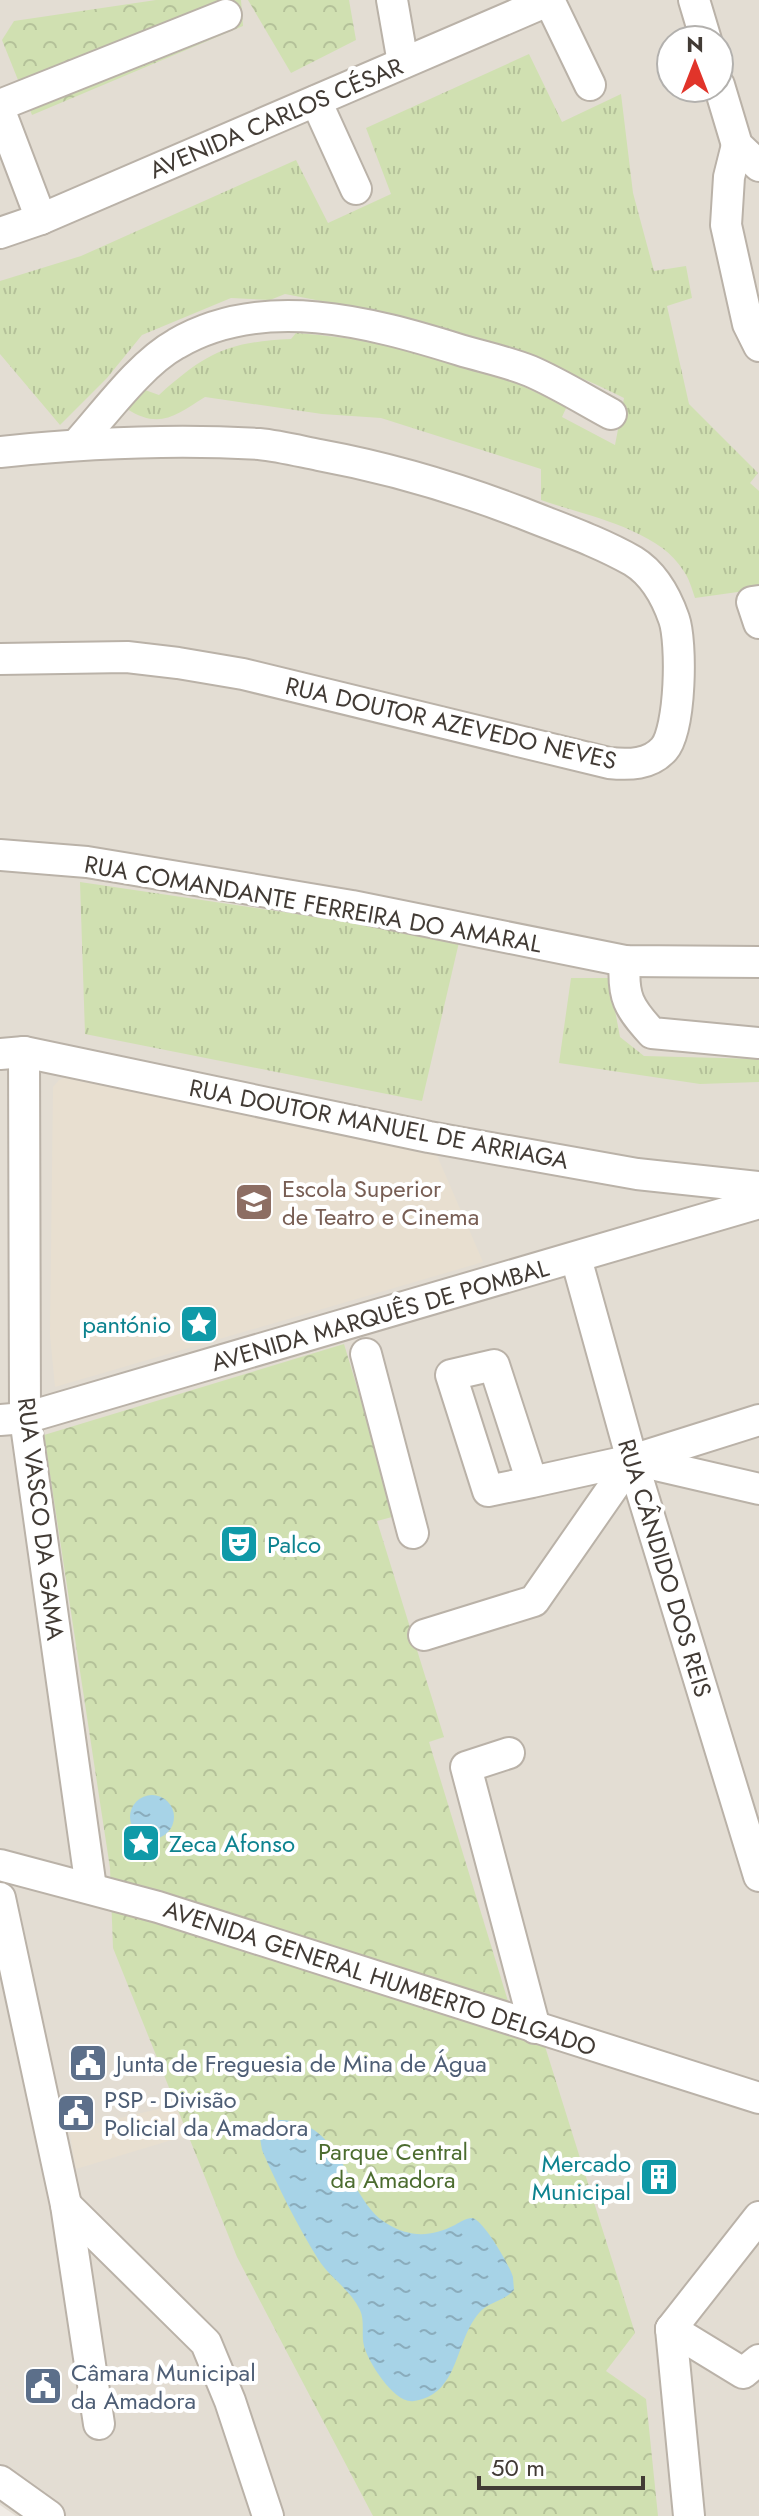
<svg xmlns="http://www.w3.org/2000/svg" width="759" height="2516" viewBox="0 0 759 2516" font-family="Jost,sans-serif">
<defs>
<pattern id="grass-tufts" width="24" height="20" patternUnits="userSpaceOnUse" patternTransform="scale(2)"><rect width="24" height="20" fill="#d0e0b1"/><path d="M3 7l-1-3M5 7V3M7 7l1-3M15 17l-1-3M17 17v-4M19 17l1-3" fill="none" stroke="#b4c199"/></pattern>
<pattern id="park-crowns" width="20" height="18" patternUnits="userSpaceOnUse" patternTransform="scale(2)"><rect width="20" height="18" fill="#d0e0b1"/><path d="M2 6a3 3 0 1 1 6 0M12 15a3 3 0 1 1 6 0" fill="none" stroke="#b4c199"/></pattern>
<pattern id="water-ripples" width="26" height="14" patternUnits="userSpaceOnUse" patternTransform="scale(2)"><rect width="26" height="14" fill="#a7d3e7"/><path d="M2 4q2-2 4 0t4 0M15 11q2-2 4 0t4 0" fill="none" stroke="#8aacbc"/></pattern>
</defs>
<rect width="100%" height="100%" fill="#f0ebe5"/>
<!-- residential -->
<path fill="#e3ddd3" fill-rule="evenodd" d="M0,0H759V2516H16L0,2505ZM671,40H719V88H671Z"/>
<!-- education -->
<g fill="#e8dfd0">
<path d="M68,1076L429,1137L483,1262L55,1387L50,1335L53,1087L59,1080Z"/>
<path d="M175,2105L188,2135L76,2169L69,2130Z"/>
</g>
<!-- grass -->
<g fill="url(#grass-tufts)">
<path d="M529,54L562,122L621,94L633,193L654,271L686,266L692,298L667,306L689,404L758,473L750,483L759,491V589L695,598C692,589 689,578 683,570C658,529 584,515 541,500V469L381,418L322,414L205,397C176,415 160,430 127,409L145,390L159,395C206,353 227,342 291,339L296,333C358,338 422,348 480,369C510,379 538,394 567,406L562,417L615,445L624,398C517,344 401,316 285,294L270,300L231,298L142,335L107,378L60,425L0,354V281L81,256L296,160L328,223L391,194L366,128Z"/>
<path d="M80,882L460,938L422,1101L85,1034Z"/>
<path d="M571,978H609L620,1037L644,1056L759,1059V1082L700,1084L559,1063Z"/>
</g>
<!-- park -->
<g fill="url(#park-crowns)">
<path d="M156,0H241L243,26L32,115L2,40L14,21Z"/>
<path d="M248,0H349L356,40L291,73Z"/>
<path d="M344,1344L396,1516L377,1521L444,1737L429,1742L518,2034L543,2040L635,2333L606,2371L646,2399L658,2516H373L237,2257L113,1948L110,1868L44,1435Z"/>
</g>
<!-- water -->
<g fill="url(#water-ripples)">
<circle cx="152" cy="1817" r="22"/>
<path d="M280,2120C342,2119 347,2199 386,2223C410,2238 431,2237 455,2225C460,2222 466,2218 472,2218C483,2219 510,2266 513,2277C513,2279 514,2288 514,2290C504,2301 488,2302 479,2313C454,2342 460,2394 414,2401C395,2405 368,2362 364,2346C361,2334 365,2321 360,2310C350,2289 330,2278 318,2259C297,2225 278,2187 262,2150L259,2132L266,2125Z"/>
</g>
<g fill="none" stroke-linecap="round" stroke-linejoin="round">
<!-- minor casing -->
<g stroke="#bab2a8" stroke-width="34">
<g id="minor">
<path d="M392,0L403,63"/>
<path d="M549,0L590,85"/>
<path d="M694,0L706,40"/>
<path d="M719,85L737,145L759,166"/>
<path d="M316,101L356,189"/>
<path d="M0,105L226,15"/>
<path d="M0,111L41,219"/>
<path d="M737,145L729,177L726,225L748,324L759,346"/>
<path d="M0,233L41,219L550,0"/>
<path d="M77,444C105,413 140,364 176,344C263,293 370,322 460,350C483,357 508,362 530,371C558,383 585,400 611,414"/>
<path d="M0,452C86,443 173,439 259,444C279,446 299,451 319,455C390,468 454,487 522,513C559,528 598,541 633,561C654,574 666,596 674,619C682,642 681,729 664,749C650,765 629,765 609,763L243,674L178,663L127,657L0,659"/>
<path d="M759,601L752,602L759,623"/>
<path d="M0,855L87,862L352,906L625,961L759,962"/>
<path d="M625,961C622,997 629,1008 652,1033L759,1043"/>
<path d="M24,1052L25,1418L91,1888"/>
<path d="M0,1054L24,1052L429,1137L637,1174L759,1187"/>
<path d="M576,1258L632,1460L759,1876"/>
<path d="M366,1354L413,1533"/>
<path d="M0,1420L25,1418L759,1203"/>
<path d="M634,1460L759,1489"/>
<path d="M532,1482L488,1491L451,1375L494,1365L532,1482L632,1460L759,1420"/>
<path d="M424,1635L534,1601L632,1460"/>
<path d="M509,1753L466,1767L535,2028"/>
<path d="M0,1865L158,1907L759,2098"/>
<path d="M0,1898L66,2205L99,2424"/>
<path d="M66,2205L206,2343L230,2401L268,2516"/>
<path d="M671,2329L689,2516"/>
<path d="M671,2329L759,2217"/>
<path d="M671,2329L743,2373L759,2360"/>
<path d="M0,2481L49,2516"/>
</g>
</g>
<!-- minor -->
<use href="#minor" stroke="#fff" stroke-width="30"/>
</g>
<!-- icons -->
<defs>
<g id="university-square" transform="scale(2)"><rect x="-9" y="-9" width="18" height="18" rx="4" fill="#8d6e63" stroke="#fff"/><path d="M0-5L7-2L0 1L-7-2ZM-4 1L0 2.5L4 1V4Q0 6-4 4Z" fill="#fff"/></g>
<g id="sight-square" transform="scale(2)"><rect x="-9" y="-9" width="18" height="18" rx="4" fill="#0f9aa8" stroke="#fff"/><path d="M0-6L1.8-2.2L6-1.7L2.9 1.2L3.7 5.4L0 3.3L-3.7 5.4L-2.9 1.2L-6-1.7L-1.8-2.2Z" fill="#fff"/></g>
<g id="theatre-square" transform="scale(2)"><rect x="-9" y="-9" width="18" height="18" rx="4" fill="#0f9aa8" stroke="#fff"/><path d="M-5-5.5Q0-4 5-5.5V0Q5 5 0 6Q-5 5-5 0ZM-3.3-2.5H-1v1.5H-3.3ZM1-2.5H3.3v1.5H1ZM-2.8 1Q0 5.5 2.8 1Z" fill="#fff"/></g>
<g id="civic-square" transform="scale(2)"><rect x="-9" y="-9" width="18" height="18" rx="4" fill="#5c6f8a" stroke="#fff"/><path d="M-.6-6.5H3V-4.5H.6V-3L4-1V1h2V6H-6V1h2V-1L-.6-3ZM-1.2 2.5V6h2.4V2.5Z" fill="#fff"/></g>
<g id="building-square" transform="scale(2)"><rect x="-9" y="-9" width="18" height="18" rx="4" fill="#0f9aa8" stroke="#fff"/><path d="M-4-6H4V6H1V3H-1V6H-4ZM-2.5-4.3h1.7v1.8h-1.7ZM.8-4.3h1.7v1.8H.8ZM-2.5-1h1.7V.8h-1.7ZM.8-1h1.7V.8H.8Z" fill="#fff"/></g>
</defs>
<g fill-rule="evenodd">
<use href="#university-square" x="254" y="1202"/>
<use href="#sight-square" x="199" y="1324"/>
<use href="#theatre-square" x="239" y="1544"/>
<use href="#sight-square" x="141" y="1843"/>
<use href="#civic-square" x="88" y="2063"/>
<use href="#civic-square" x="76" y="2113"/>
<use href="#building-square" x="659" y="2177"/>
<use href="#civic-square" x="43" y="2386"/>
</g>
<g text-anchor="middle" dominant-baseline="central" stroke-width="8" stroke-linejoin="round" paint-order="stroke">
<!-- street labels -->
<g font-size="24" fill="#423b35" stroke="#fff">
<text transform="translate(276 118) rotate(-23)">AVENIDA CARLOS CÉSAR</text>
<text transform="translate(451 723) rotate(13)">RUA DOUTOR AZEVEDO NEVES</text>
<text transform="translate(313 904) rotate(10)">RUA COMANDANTE FERREIRA DO AMARAL</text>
<text transform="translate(379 1124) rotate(11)">RUA DOUTOR MANUEL DE ARRIAGA</text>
<text transform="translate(380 1315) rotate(-16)">AVENIDA MARQUÊS DE POMBAL</text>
<text transform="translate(41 1519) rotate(83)">RUA VASCO DA GAMA</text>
<text transform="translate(665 1568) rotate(73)">RUA CÂNDIDO DOS REIS</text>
<text transform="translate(380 1978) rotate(18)">AVENIDA GENERAL HUMBERTO DELGADO</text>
</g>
<!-- education labels -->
<g font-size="24" fill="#785e54" stroke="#fff" text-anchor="start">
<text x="282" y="1188">Escola Superior<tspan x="282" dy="28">de Teatro e Cinema</tspan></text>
</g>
<!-- culture labels -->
<g font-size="24" fill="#0d838f" stroke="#fff" text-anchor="end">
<text x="171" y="1324">pantónio</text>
<text x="267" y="1544" text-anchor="start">Palco</text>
<text x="169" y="1843" text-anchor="start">Zeca Afonso</text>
<text x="631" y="2163">Mercado<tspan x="631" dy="28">Municipal</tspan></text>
</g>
<!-- service labels -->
<g font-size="24" fill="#4e5e75" stroke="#fff" text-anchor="start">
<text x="116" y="2063">Junta de Freguesia de Mina de Água</text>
<text x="104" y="2099">PSP - Divisão<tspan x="104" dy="28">Policial da Amadora</tspan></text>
<text x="71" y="2372">Câmara Municipal<tspan x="71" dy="28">da Amadora</tspan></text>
</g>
<!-- park labels -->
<g font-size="24" fill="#4c6c2f" stroke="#fff">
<text x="393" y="2151">Parque Central<tspan x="393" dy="28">da Amadora</tspan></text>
</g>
</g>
<!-- north arrow -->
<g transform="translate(695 64)"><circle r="38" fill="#ffffff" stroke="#b3b1ae" stroke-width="2"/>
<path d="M0-6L14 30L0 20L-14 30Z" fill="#e1342a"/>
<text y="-12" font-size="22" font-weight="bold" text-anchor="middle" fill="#423b35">N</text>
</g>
<!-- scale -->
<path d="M479 2476v12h164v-12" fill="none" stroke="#423b35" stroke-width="4"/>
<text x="491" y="2476" font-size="24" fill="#423b35" stroke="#ffffff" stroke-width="6" paint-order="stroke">50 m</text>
</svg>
